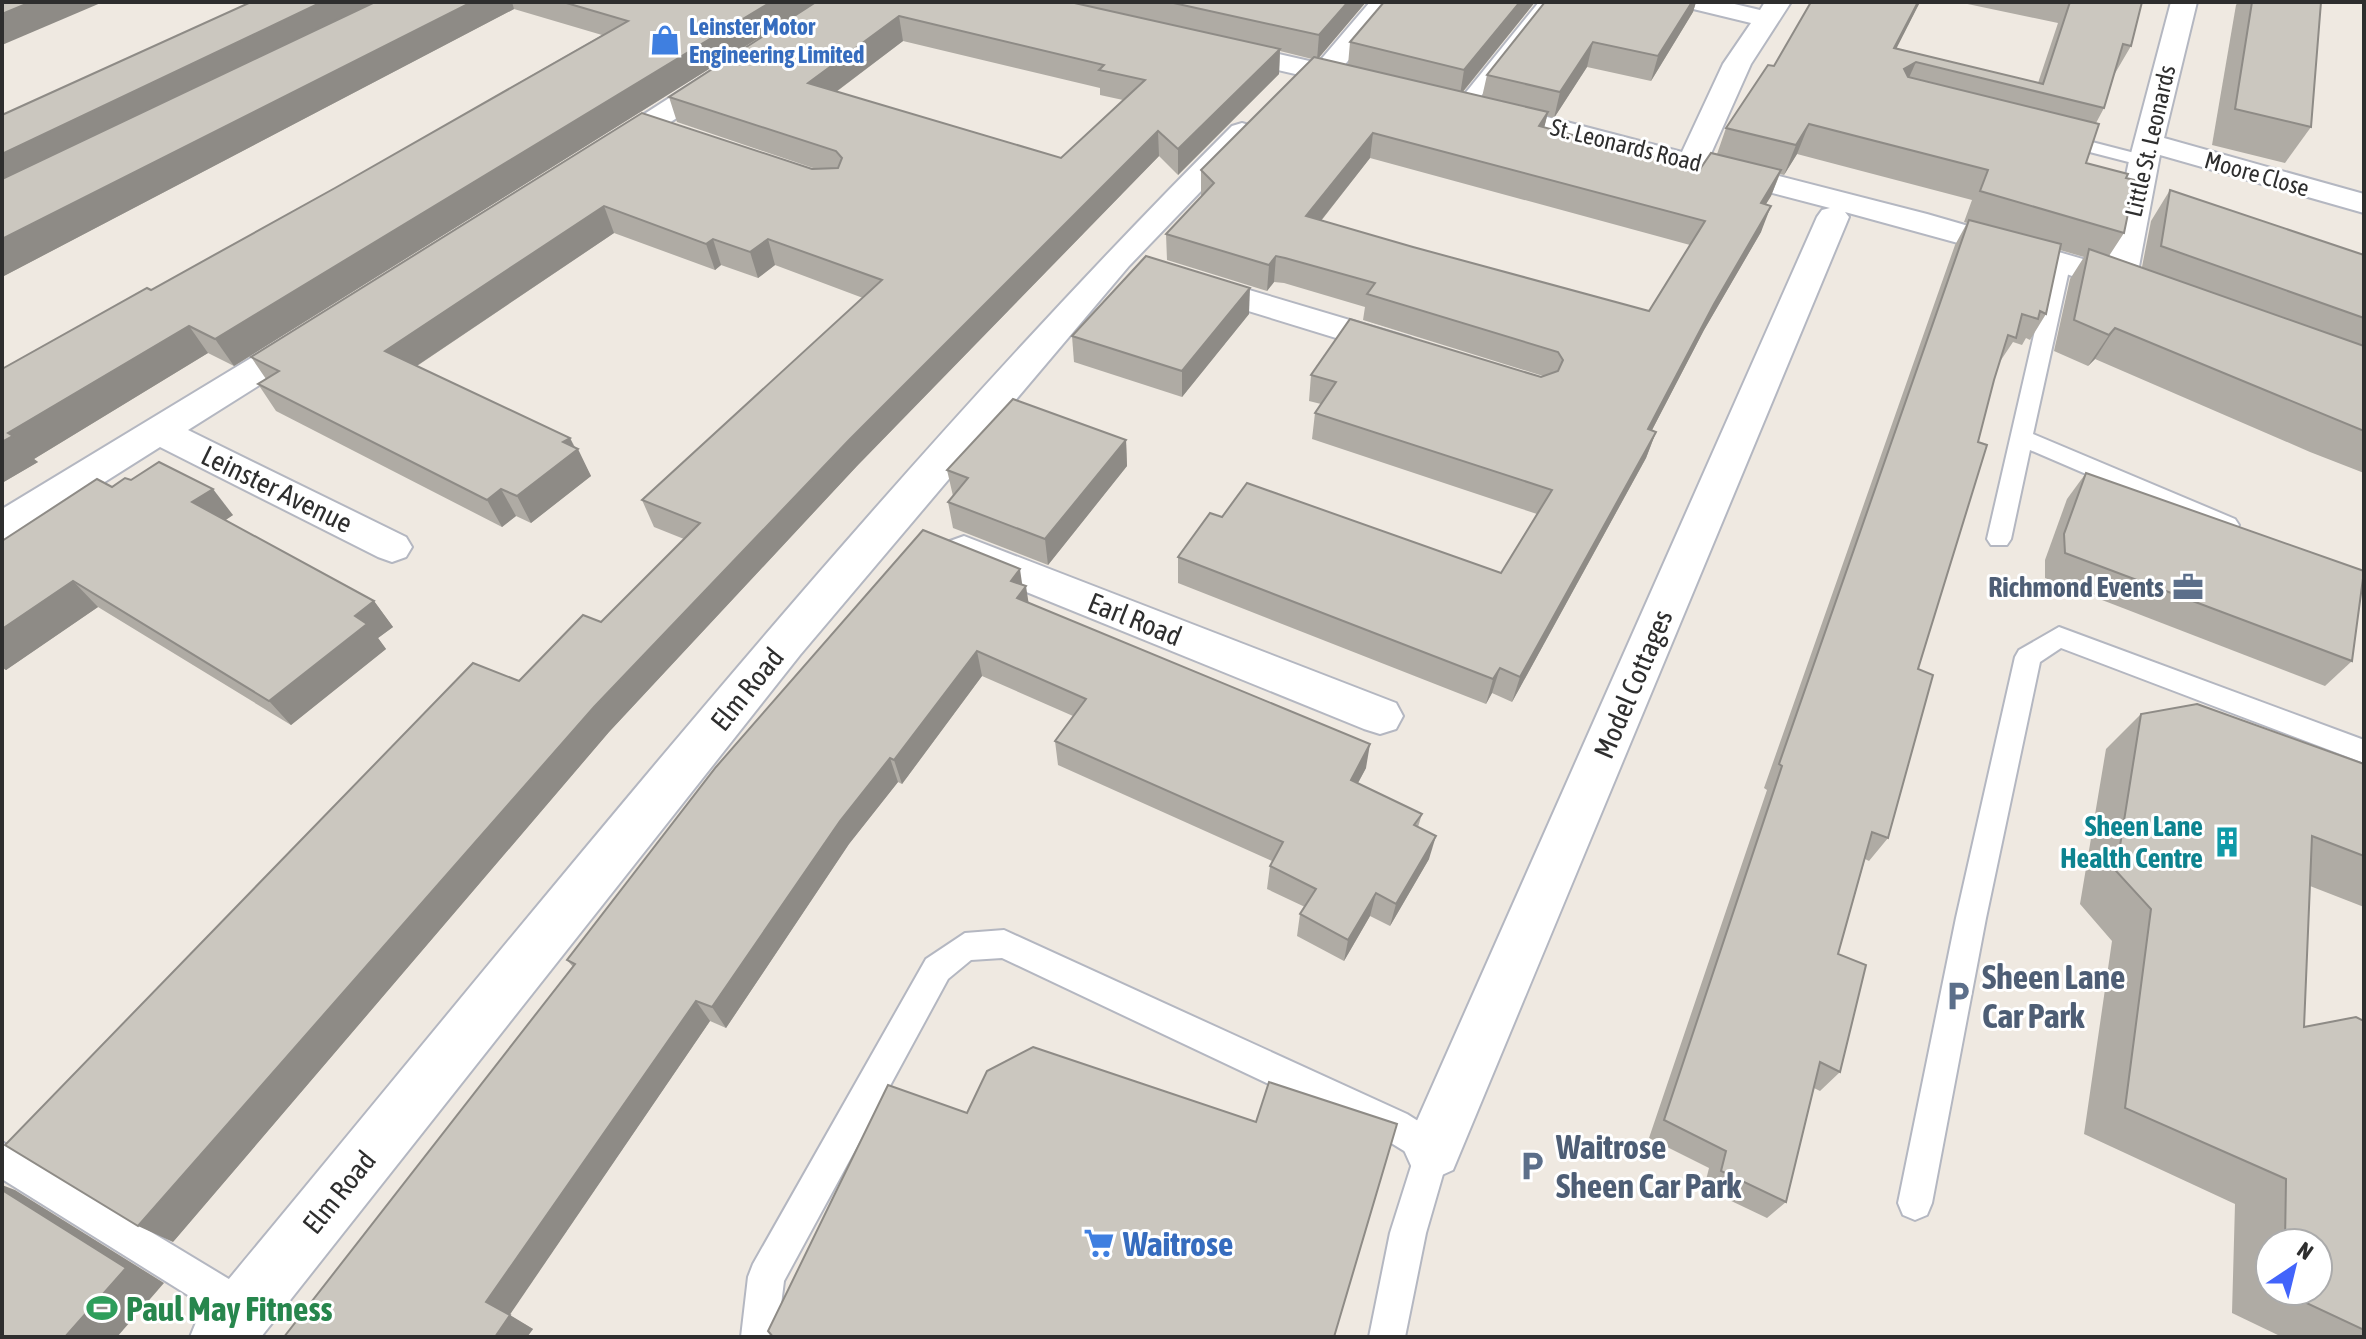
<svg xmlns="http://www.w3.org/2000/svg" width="2366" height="1339" viewBox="0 0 2366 1339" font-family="'Asap Condensed',sans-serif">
<rect width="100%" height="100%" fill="#efe9e1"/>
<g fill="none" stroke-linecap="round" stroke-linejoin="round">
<!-- lane casing -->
<g stroke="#b4b7c1" stroke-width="4">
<g id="lane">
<path d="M1539,2H1555L1471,109H1459V101Z"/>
<path d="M2057,133L2150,157L2153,161L2144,166L2051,142V134Z"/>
<path d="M2061,255L2071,261L2033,434L2235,519L2239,525L2235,531H2219L2030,450L2011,539L2007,545H1991L1987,539L2051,261Z"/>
<path d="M2059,627L2364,740V763L2061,648L2040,662L1986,918L1932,1203L1927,1215L1915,1220L1903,1215L1898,1203L1956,918L2015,657L2019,650Z"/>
<path d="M1004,930L1407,1114L1445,1138L1450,1150L1426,1233L1405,1337H1369L1390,1233L1414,1157L1383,1138L1002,958L971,960L948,979L784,1281L777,1337H741L748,1277L753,1264L926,959L965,933Z"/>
<path d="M2,1142L257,1296L262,1309L257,1322L244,1327L231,1322L2,1179Z"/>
</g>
</g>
<!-- street casing -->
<g stroke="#b4b7c1" stroke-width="4">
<g id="street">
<path d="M1370,2H1397L1342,68L1371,75L1375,81L1371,87L1361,89L1221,57L1212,55L1208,49L1212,43L1221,41L1318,63Z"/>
<path d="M1681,2H1726L1760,10L1765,2H1791L1751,64L1709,158L1927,214L2107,266L2129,161L2171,2H2197L2164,138L2364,194V213L2160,155L2137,277L2150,287L2145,294L2133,297L2049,268L1845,212L1849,217L1453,1170L1433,1179L1413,1170L1404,1150L1817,217L1822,210L1830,208L1476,116L1472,110L1476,104L1486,101L1682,152L1723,64L1751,23L1685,7Z"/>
<path d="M723,68L733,70L737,76L733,82L619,155H599L594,149L599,143L713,70Z"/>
<path d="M1242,123L1252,126L1257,132L1252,138L1129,266L800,655L261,1337H190L199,1315C533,914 863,495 1232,126Z"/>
<path d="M1192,273L1410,338L1416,346L1410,354L1398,357L1180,290L1175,283L1180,276Z"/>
<path d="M311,326L323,329L328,337L323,345L188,430L406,537L412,547L406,557L392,562L378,557L160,447L16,538L2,542V509L299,329Z"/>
<path d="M964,536L1396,703L1403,716L1396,729L1380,734L1364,729L950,561L944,551L950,541Z"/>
</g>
</g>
<!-- lane -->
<use href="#lane" fill="#fff" fill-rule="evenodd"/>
<!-- street -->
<use href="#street" fill="#fff" fill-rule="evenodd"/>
</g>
<!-- wall -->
<g fill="#afaba4" fill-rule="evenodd">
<path d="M251,2H1366L1318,58L1348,65L1350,42L1535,2L1463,92L1482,97L1487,75L1545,2H1696L1693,12L1651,81L1587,67L1554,118L1547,116L1544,127L1700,169L1717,154L1726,128L1774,66L1811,2H1920L1896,48L2038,83L2058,23L1958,2H2142L2131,46L2114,75L2104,108L2096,123L2086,163L2126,178L2124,233L2109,256L2142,267L2151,221L2170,190L2364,255V473L2310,452L2095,359L2088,366L2054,351L2070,279L2084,257L2060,250L2046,314L2030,340L2026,338L2022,345L2013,342L1999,363L1994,380L1918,669L1888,838L1869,861L1865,859L1838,954L1840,1072L1820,1091L1814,1088L1786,1202L1767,1218L1704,1188L1709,1168L1649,1138L1767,790L1764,788L1955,245L1967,223L1964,222L1972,200L1797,154L1784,175L1780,174L1771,196L1766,204L1761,232L1704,330L1652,430L1656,432L1646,458L1512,702L1492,693L1486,704L1178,583V557L1222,517L1501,573L1537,514L1312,439L1315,413L1321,404L1309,401L1311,375L1543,376L1363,320L1365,307L1284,283L1274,282L1267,291L1167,260L1166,234L1201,197V170L1312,59L1280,51L1279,74L1178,175L1159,156L857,466L609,732L173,1242L519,681L601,622L684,539L654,527L642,500L863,298L775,265L758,278L721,265L715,270L614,233L417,366L570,438L591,476L531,523L516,516L502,527L276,411L258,384L266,379L251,357L642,113L812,169H816L677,122L669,97L813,4L234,366L208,353L34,459L38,462L2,483L151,290L335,188L602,35L514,9L2,277V115ZM903,41L1100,88V95L1123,100L1061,158L836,92ZM1370,158L1690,245L1649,311L1413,247L1321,221Z"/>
<path d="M2238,2H2321L2311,127L2285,163L2212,145L2236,5Z"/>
<path d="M1249,314L1182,397L1074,362L1072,336Z"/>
<path d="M1126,440L1127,466L1048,565L953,528L948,502L953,496L947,470Z"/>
<path d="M2086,473L2352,661L2325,686L2045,578V560L2067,499Z"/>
<path d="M112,487L233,515L225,520L374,601L393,627L378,638L386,649L291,725L98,607L6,670L2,668V541Z"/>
<path d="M1023,585L1028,602L1366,768L1358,783L1422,814L1418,827L1429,859L1390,926L1370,916L1344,961L1297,936L1300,914L1305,907L1267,889L1270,866L1272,861L1058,765L1055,741L1073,716L982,676L902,784L898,782L849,844L726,1028L710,1021L509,1315L533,1329L527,1337H284L573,967L567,960Z"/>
<path d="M2141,714L2364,764V907L2310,886L2304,1027L2364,1021V1337H2282L2232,1313L2235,1204L2084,1134L2112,941L2080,904L2106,749ZM2270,1243H2318V1291H2270Z"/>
</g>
<!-- shaded-wall -->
<g fill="#8e8b86">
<path d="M31,2H103L2,45V14Z"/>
<path d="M322,2H384L2,190V154Z"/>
<path d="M472,2H512L514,9L2,277V239Z"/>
<path d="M771,2H816L234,366L215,339Z"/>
<path d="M1348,2H1366L1317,60L1319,35Z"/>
<path d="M1520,2H1535L1460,95L1464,70Z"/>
<path d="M1692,2H1696L1693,12L1651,81L1658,56Z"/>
<path d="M1918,2H1920L1882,77L1894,48Z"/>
<path d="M899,16L903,41L813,109L808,83Z"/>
<path d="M1593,42L1587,67L1554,118L1560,92Z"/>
<path d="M1280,49L1279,74L1178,175V149Z"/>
<path d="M1916,62L1903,91L1904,69Z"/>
<path d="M1548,112L1542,137L1539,126Z"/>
<path d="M1809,124L1797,154L1784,175L1796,145Z"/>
<path d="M1158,131L1159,156L857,466L609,732L173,1242L138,1226L594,707L850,439Z"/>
<path d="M1373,133L1370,158L1304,242L1306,216Z"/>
<path d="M1781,170L1771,196L1751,228L1761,203Z"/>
<path d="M604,206L614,233L400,377L385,351Z"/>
<path d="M1771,206L1761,232L1704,330L1639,455L1648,429L1714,304Z"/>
<path d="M713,239L721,265L715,270L706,244Z"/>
<path d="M768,239L775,265L758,278L750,252Z"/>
<path d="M1276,256L1274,282L1267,291L1269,265Z"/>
<path d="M1250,288L1249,314L1182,397V371Z"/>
<path d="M189,326L208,353L34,459L38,462L2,483V442L8,433Z"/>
<path d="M2115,328L2095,359L2088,366L2109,335Z"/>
<path d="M1656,432L1646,458L1512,702L1520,677Z"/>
<path d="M570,438L576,451L578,449L591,476L531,523L517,496L563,442Z"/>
<path d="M1126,440L1127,466L1048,565L1045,539Z"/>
<path d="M213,489L233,515L214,528L192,502Z"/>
<path d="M501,489L516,516L502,527L487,500Z"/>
<path d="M1020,569L1023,590L1026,586L1030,612L1021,623L1011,581Z"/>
<path d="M73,581L98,607L6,670L2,667V629Z"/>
<path d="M374,601L393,627L378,638L386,649L291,725L269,701L355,616Z"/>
<path d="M977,651L982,676L902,784L894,760Z"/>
<path d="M1500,668L1492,693L1486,704L1493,679Z"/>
<path d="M1370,744L1366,768L1347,803L1351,780Z"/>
<path d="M890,758L898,782L849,844L726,1028L712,1007L840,821Z"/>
<path d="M1436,836L1429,859L1390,926L1396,904Z"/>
<path d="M1376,893L1370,916L1344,961L1348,940Z"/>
<path d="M696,1001L710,1021L509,1316L486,1302Z"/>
<path d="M2,1185L15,1190L164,1283L117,1337H65L2,1190Z"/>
<path d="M510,1315L533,1329L527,1337H495Z"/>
</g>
<!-- building -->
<g fill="#cbc7bf" stroke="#8e8b86" stroke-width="2" fill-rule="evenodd">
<path d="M2,2H31L2,14Z"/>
<path d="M251,2H322L2,154V115Z"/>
<path d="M375,2H472L2,239V179Z"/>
<path d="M563,2H771L215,339L189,326L8,433L13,436L2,442V369L147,288L151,290L335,188L628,21Z"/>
<path d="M816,2H1070L1280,49L1178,149L1158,131L850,439L594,707L138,1226L5,1145L473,663L519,681L583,615L601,622L700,523L642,500L882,280L768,239L750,252L713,239L706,244L604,206L385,351L570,438L563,442L578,449L517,496L501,489L487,500L258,384L279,371L251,357L642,113L812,169L838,168L842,158L836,151L669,97ZM899,16L1104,65L1099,70L1145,80L1061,158L808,83Z"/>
<path d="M1169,2H1348L1319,35Z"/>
<path d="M1384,2H1520L1464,70L1350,42Z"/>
<path d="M1545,2H1692L1658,56L1593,42L1560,92L1487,75Z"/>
<path d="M1811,2H1918L1894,48L2043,84L2070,2H2142L2131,46L2123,44L2104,108L1916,62L1904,69L1908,77L2099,124L2086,163L2128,174L2126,178L2135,180L2124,233L1980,191L1988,170L1809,124L1796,145L1726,128L1768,65L1774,66Z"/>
<path d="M2252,2H2321L2311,127L2235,109Z"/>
<path d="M1314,57L1548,112L1539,126L1700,169L1711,153L1781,170L1761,203L1771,206L1714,304L1648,429L1656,432L1520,677L1500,668L1493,679L1178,557L1210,513L1222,517L1247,483L1501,573L1552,490L1315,413L1336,382L1311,375L1350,319L1541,377L1558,371L1563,360L1558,352L1367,294L1375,283L1285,258L1276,256L1269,265L1166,234L1214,183L1201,170ZM1373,133L1705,221L1649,311L1413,247L1306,216Z"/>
<path d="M2170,190L2364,255V318L2161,246Z"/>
<path d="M1969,220L2061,244L2046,314L2040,311L2038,319L2022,314L2016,338L2008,335L1994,380L1978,442L1987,445L1918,669L1933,675L1888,838L1872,832L1838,954L1866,965L1851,1027L1840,1072L1820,1062L1786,1202L1721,1171L1726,1151L1664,1120L1782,766L1779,764Z"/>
<path d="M2089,249L2364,346V431L2115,328L2109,335L2074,320Z"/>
<path d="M1146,256L1250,288L1182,371L1072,336Z"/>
<path d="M1013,399L1126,440L1045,539L948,502L968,478L947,470Z"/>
<path d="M159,462L213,489L192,502L374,601L355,616L367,624L269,701L73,581L2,629V541L97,479L112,487L125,478L131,480Z"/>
<path d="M2086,473L2364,571L2352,661L2065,553L2064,534Z"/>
<path d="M923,530L1020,569L1011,581L1026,586L1017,598L1370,744L1351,780L1422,814L1414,825L1436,836L1396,904L1376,893L1348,940L1300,914L1316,889L1270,866L1283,842L1055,741L1086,699L977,651L894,760L890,758L840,821L712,1007L696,1001L486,1302L510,1315L495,1337H284L575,964L567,960L716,767Z"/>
<path d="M2197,704L2364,764V856L2312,836L2304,1027L2356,1017L2364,1021V1330L2285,1293V1291H2318V1243H2285L2286,1179L2125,1108L2151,909L2116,871L2141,714Z"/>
<path d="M1033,1047L1256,1122L1269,1082L1397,1124L1334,1337H773L768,1331L888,1085L967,1113L987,1071Z"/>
<path d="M2,1190L126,1268L65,1337H2Z"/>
</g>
<!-- icons -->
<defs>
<g id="shop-bare" transform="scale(2.4)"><path d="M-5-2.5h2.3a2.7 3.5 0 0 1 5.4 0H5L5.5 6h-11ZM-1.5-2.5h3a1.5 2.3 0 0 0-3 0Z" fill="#3f7fe0" stroke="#fff" stroke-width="2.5" paint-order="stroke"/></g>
<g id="office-bare" transform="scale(2.4)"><path d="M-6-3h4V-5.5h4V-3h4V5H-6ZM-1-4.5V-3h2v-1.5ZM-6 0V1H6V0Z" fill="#5c6f8a" stroke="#fff" stroke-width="2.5" paint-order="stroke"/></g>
<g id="building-bare" transform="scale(2.4)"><path d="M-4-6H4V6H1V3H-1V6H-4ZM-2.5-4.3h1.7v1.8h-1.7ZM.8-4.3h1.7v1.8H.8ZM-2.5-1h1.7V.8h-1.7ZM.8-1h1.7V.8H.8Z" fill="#0f9aa8" stroke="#fff" stroke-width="2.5" paint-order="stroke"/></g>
<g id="parking-bare" transform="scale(2.4)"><path d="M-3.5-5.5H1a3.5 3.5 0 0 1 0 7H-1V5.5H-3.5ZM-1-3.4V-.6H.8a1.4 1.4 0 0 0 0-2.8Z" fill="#5c6f8a" stroke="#fff" stroke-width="2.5" paint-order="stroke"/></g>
<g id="supermarket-bare" transform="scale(2.4)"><path d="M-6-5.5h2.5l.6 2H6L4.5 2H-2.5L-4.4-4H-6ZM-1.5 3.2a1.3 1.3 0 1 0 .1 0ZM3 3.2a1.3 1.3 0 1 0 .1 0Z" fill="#3f7fe0" stroke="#fff" stroke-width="2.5" paint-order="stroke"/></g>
<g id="stadium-bare" transform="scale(2.4)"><path d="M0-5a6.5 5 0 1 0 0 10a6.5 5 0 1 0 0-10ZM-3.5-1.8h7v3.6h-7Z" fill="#2e9e5b" stroke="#fff" stroke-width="2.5" paint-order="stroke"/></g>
</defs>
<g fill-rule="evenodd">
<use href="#shop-bare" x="665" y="40"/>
<use href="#office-bare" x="2188" y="587"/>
<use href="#building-bare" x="2227" y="842"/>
<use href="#parking-bare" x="1958" y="996"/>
<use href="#parking-bare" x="1532" y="1166"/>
<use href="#supermarket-bare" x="1099" y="1243"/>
<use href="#stadium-bare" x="102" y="1308"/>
</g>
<g text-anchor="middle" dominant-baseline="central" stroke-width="6" stroke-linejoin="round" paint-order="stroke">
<!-- far-shop labels -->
<g font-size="24" font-weight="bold" fill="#366cbe" stroke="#fff" text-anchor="start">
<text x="689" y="26">Leinster Motor<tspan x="689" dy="28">Engineering Limited</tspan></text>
</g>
<!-- far-street labels -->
<g font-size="24" fill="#2e2e2e" stroke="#fff">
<text transform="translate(2150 141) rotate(-77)">Little St. Leonards</text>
<text transform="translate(1626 145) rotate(14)">St. Leonards Road</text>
<text transform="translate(2257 174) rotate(16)">Moore Close</text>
</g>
<!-- street labels -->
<g font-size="28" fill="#2e2e2e" stroke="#fff">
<text transform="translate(277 489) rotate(26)">Leinster Avenue</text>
<text transform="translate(1135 619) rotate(22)">Earl Road</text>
<text transform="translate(1633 684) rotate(-67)">Model Cottages</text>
<text transform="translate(747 689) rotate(-51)">Elm Road</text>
<text transform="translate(339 1192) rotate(-51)">Elm Road</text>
</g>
<!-- service labels -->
<g font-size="28" font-weight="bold" fill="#4e5e75" stroke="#fff" text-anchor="end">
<text x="2164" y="587">Richmond Events</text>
</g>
<!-- culture labels -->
<g font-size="28" font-weight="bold" fill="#0d838f" stroke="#fff" text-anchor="end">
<text x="2203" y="826">Sheen Lane<tspan x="2203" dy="32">Health Centre</tspan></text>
</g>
<!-- near-service labels -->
<g font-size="34" font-weight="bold" fill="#4e5e75" stroke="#fff" text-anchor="start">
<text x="1982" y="976">Sheen Lane<tspan x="1982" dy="39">Car Park</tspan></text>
<text x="1556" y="1146">Waitrose<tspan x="1556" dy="39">Sheen Car Park</tspan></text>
</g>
<!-- near-shop labels -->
<g font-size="34" font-weight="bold" fill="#366cbe" stroke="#fff" text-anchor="start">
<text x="1123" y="1243">Waitrose</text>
</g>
<!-- near-leisure labels -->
<g font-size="34" font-weight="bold" fill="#27864d" stroke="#fff" text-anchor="start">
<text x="126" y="1308">Paul May Fitness</text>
</g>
</g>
<!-- border -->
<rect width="2366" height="1339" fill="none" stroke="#2e2e2e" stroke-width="8"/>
<!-- north arrow -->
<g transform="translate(2294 1267) rotate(35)"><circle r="38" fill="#ffffff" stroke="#ababab" stroke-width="2"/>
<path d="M0-6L14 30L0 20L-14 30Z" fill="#4264fb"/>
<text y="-12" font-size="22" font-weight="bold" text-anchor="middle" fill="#2e2e2e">N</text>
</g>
</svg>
